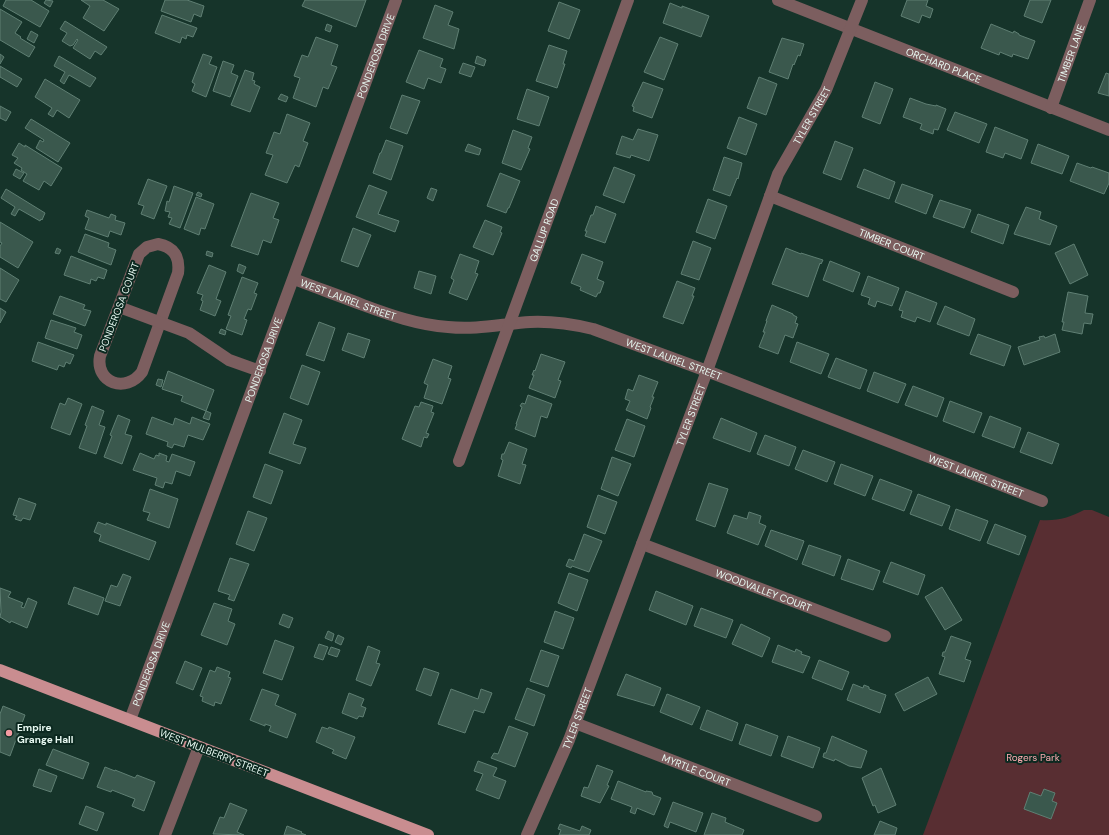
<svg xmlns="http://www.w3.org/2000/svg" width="1109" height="835" viewBox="0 0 1109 835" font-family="'DM Sans',sans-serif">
<rect width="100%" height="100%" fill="#16342a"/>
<!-- green -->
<path fill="#582e32" d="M1084,510H1092L1109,517V835H923L1040,520C1059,521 1068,518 1084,510Z"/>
<!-- building -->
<g fill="#3a584d" stroke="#5f7f73">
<path d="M6,0H31L49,11L40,27L3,6Z"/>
<path d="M46,0L53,1L50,7L44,3Z"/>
<path d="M81,0H103L119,9L104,31L83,18L90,6Z"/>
<path d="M165,0H187L204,6L201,17L194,14L191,22L161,11Z"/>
<path d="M305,0H366L356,27L302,6Z"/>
<path d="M907,0H928L926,6L933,9L930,18L922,15L919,23L901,16Z"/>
<path d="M1030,0H1051L1042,23L1024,16Z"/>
<path d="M559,2L580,10L569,39L548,31Z"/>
<path d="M670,3L682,8V6L709,16L701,37L663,23Z"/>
<path d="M435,5L453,12L448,25L459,29L454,49L423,38Z"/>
<path d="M0,9L22,22L15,33L21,37L20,38L35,47L29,57L0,40Z"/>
<path d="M162,15L197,28L193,37L187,35L186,39L182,37L180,43L155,33Z"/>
<path d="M65,21L107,47L101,55L95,51L90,59L73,48L78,40L77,39L73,45L70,46L62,41L67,33L60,29Z"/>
<path d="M327,24L332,26L330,32L325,30Z"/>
<path d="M991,24L1013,33L1014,31L1019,34V35L1035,41L1028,59L1013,54L1012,57L1000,52L999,55L981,48Z"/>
<path d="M31,31L38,35L34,43L27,39Z"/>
<path d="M316,37L338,45L331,65L337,67L328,89L323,87L316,107L293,98L300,78L294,76L302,55L308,57Z"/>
<path d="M660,37L678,44L664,80L644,72Z"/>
<path d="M782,38L804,44L800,56L798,55L794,65L793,64L788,79L769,72Z"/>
<path d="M549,45L567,51L563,64H565L557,88L536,81Z"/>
<path d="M419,50L443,59L440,67L446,69L441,83L428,78L424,89L406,82Z"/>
<path d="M0,54L4,57L0,64Z"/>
<path d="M203,54L212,57L209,64L217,67L206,97L192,91L195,84L192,82Z"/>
<path d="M59,56L96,78L90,87L69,75L64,84L60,81L65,72L54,66Z"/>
<path d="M477,56L486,60L484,66L475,63Z"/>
<path d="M223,61L234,65L231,73L238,76L230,97L213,91Z"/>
<path d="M463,63L475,67L471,77L459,73Z"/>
<path d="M0,66L22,79L17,87L0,77Z"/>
<path d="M245,70L254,73L252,80L255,81L254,84L260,87L250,112L231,105Z"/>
<path d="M1106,73L1109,74V96L1098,93Z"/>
<path d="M759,77L777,84L766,115L747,108Z"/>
<path d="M45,79L80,100L69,118L57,110L53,117L48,114L52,108L35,97Z"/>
<path d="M643,82L663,89L652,118L633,111L634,107L632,106Z"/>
<path d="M875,82L893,89L880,124L862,117Z"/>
<path d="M527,89L549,97L539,126L517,119Z"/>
<path d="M281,94L288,97L286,102L278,99Z"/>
<path d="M402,95L420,101L407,134L390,128Z"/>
<path d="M910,98L926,104L936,106V105L946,109L938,130L934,129L933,134L920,129L922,124L903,117Z"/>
<path d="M0,106L11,112L6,121L0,118Z"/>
<path d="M955,112L987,124L979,143L947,130Z"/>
<path d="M287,114L310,123L303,141L308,143L299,167L295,165L287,183L265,175L273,155L266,153L274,132L280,134Z"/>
<path d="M739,117L757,124L746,155L727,148Z"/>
<path d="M31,119L70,143L58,162L36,148L40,140L43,142L44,140L25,128Z"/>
<path d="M995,127L1028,140L1021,159L1005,153L1003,158L986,152Z"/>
<path d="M638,129L658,135L649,161L631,155L630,158L616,154L622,136L633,140Z"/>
<path d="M513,130L532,137L528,148L530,149L521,170L502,163Z"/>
<path d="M386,140L403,146L391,180L373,173L380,153H381Z"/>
<path d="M835,141L853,148L841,180L823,173Z"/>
<path d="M19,143L25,147V145L62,168L51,186L44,181L39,190L23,181L27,174L21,170L22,168L14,163L18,158L12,155Z"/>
<path d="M468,144L481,149L479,155L465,151Z"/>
<path d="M1038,144L1069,156L1062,174L1031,163Z"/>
<path d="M724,157L742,163L738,179L737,178L730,196L713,190Z"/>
<path d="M1077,163L1091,168L1092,167L1109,173V183L1104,194L1070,181Z"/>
<path d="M614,167L635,175L624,203L603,195Z"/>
<path d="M16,169L24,173L20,179L13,175Z"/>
<path d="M864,169L895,182L889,199L857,187Z"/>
<path d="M500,173L520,181L509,208H508L506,213L487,206Z"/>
<path d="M148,179L167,186L154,219L141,214L144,206L138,204Z"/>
<path d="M902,184L933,195L926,214L895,202Z"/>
<path d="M369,185L387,192L378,214L399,221L395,232L356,217Z"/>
<path d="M174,186L193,193L180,228L169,224L172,218L168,217L170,212L165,211L167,201L169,202Z"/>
<path d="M431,188L437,190L433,201L427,198Z"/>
<path d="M6,189L45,213L42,220L41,219L40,221L19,209L15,216L11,214L15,207L1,198Z"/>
<path d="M198,192L202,194L201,197L196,195Z"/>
<path d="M251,193L279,203L273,218L279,220L271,243L263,240L258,255L231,246Z"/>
<path d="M196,197L214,204L205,229L201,228L199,235L184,229Z"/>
<path d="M708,199L727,206L715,239L696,232Z"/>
<path d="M940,200L971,210L964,228L933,217Z"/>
<path d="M596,206L616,214L605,243L585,236L587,231H585L591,215H593Z"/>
<path d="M1026,207L1041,212L1039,219L1057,226L1050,245L1014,234Z"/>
<path d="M87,210L109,218L111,214L116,216L115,220L125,223L121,235L110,231L108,237L85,229L89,218L85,216Z"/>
<path d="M978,214L1009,225L1003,244L971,232Z"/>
<path d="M485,220L502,227L500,232L502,233L493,255L473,247Z"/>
<path d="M0,222L33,242L18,268L0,257V246L2,243L0,242Z"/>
<path d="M353,228L371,235L358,267L341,261Z"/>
<path d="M85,234L109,243L108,247L116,250L111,265L78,252Z"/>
<path d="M693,241L711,248L699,280L681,274Z"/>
<path d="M1074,244L1088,275L1070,284L1055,253Z"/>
<path d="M57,248L61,250L59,254L55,253Z"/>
<path d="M786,248L801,254V253L823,260L821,264L820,263L808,297L772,284Z"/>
<path d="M207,251L213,253L212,257L206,255Z"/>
<path d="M460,254L479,261L475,273L478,274L467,300L449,293L454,280L451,278Z"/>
<path d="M582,254L603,262L597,279L604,282L600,293H598L596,297L580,290L581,287L571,283Z"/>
<path d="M71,256L107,270L104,279L98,277L96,281L91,279L90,284L64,275Z"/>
<path d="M830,261L860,273L853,292L823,280Z"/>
<path d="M239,264L246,267L243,274L237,271Z"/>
<path d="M209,265L226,272L216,299L221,301L215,316L200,310L203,301L201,300L203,295L197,293Z"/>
<path d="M0,268L19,280L6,302L0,299Z"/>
<path d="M419,271L436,276L431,294L414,288Z"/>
<path d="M868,276L899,288L892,306L877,301L875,307L868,304L870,298L861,295Z"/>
<path d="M242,277L258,283L254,293L257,294L251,310L248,309L244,319L247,320L242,335L226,329L231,316L228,315Z"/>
<path d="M677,281L695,288L692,296H694L683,324L663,317Z"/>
<path d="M906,291L937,303L930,322L917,317L915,322L901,317L903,311L899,310Z"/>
<path d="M1068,292L1088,296L1085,313L1093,314L1091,324L1084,323L1082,334L1062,330L1064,322H1062Z"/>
<path d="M60,296L85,305L83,309L91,311L85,326L53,314Z"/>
<path d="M772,305L793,314V315L797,317L795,323L798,324L793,338L785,335L778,354L759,347L765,332H763L767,321H766Z"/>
<path d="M945,306L975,319L969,336L937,324Z"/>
<path d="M0,308L6,312L0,323Z"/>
<path d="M51,320L76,328L74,332L82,335L77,349L45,338Z"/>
<path d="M319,322L335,328L324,361L306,355Z"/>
<path d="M221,329L226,331L225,335L219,333Z"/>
<path d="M348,333L370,340L364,358L342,350Z"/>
<path d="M978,334L1011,346L1004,366L970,354Z"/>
<path d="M1055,334L1060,352L1024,365L1018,347L1040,340L1039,337L1044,336L1045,338Z"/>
<path d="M38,342L74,355L70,364L66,362L64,367L59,365L57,370L32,361Z"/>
<path d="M797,342L829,354L821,374L790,362Z"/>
<path d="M541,354L565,362L558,380L561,381L555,398L529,388L534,375H532L534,370L535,371Z"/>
<path d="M836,358L867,370L860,389L828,377Z"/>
<path d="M433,359L452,366L448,378L451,379L442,404L424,398L428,385L424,383Z"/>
<path d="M302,365L320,372L308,405L290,398Z"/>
<path d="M168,371L214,390L206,411L181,401L183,396L162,389Z"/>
<path d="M874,372L906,384L898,403L867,391Z"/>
<path d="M639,375L658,382L652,397H654L650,407L651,408L647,419L626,410L630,401L625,399L628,389L633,391Z"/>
<path d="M158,379L163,380L161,387L156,385Z"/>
<path d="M913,386L944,398L937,417L905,405Z"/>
<path d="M528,395L552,404L547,418L541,416L535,437L515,429L517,424H516L522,407L520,406L522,403L525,404Z"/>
<path d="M68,398L82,404L70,435L51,428L60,403L65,405Z"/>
<path d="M950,401L982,413L974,433L943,421Z"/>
<path d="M421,402L433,406L431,412L434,413L426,433L429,434L427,438L424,437L421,447L402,439L415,406L419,407Z"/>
<path d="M92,406L104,411L99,425L105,427L96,454L79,448L87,426L85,425Z"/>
<path d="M206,411L211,413L209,420L203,418Z"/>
<path d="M284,413L302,420L293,444L306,448L300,464L269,453Z"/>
<path d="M118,415L130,420L125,434L132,436L122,464L104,457L112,436L110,435Z"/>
<path d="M990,416L1021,428L1014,448L982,436Z"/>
<path d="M152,417L173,425L175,418L190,424L192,417L210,424L203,440L188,435L184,447L174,444L172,448L167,446L168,442L146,434Z"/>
<path d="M721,418L757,433L750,452L713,438Z"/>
<path d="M627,419L645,426L634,457L615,450Z"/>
<path d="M1028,432L1059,444L1052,464L1020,452Z"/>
<path d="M765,435L796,447L789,466L757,454Z"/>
<path d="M509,442L527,449L522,464L526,465L520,484L498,476L503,460L501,459L502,454H504Z"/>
<path d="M803,450L835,462L827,482L795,469Z"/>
<path d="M140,453L154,459L156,455L159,456V453L167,456L166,461L169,462L172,454L195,462L190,476L176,471L172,484L165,482L163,488L155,485L157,478L133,470Z"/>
<path d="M612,457L631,464L618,496L601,489Z"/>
<path d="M265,464L283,471L271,504L253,497Z"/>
<path d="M841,464L873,476L865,496L834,484Z"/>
<path d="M880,479L912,491L904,511L872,499Z"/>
<path d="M709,483L728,489L715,527L696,520Z"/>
<path d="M150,489L178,499L169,528L147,520L150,513L143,511Z"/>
<path d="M918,494L950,506L942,526L910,514Z"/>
<path d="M598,495L617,502L605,534L587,527Z"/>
<path d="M19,498L36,504L30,520L23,518L21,521L15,519L17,516L13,515Z"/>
<path d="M956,509L988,521L980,541L949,529Z"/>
<path d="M248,511L267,518L254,551L236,544Z"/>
<path d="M749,512L761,516L759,523L766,526L758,545L727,533L734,515L747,519Z"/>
<path d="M98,522L106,525V523L156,542L149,560L99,541L101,535L94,532Z"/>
<path d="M995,524L1026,536L1019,555L987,543Z"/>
<path d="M771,530L804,541L797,560L765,546Z"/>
<path d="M584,534L602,541L589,572L572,566L571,568L566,566L569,559L574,561Z"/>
<path d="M809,545L841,556L834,576L802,564Z"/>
<path d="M230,558L249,564L234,601L228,599L230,595L218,591Z"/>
<path d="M848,559L880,571L873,590L841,579Z"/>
<path d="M891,562L925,575L918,595L883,582Z"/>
<path d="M569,573L588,580L577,611L558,603Z"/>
<path d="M123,574L131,577L120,606L105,601L111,585L117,587Z"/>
<path d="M74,587L104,598L98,615L68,604Z"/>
<path d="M942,587L962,620L945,630L925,597Z"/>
<path d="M0,588L11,592L8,597L23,603L21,607L24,608L28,598L37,602L27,628L11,621L10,623L0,617L1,612Z"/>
<path d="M656,591L693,606L686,625L649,610Z"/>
<path d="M214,603L232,609L228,621L235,624L227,645L201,635Z"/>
<path d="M701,608L733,620L726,638L694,626Z"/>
<path d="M555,611L574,618L563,649L544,642Z"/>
<path d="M283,614L293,618L289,628L279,624Z"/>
<path d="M741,624L770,638L762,657L732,644Z"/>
<path d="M328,631L334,634L332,641L325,638Z"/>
<path d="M338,635L344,638L341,645L335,642Z"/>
<path d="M951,636L971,643L965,659L971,661L964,682L939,674L945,657L942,656L943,652H945Z"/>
<path d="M275,640L294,647L282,680L263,673Z"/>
<path d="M319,644L328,647L323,660L314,657Z"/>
<path d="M778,645L795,652L796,649L802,652L801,654L810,657L803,673L772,662Z"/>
<path d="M368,646L380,651L376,663L380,664L371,686L356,680Z"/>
<path d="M331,647L340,650L337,657L328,654Z"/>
<path d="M541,650L559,656L548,687L530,681Z"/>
<path d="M819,660L849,672L842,690L812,678Z"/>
<path d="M185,661L202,668L193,690L176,683Z"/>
<path d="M217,667L230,672L228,677L231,678L221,704L215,702L214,706L202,701L203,697L200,696L210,670L215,672Z"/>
<path d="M424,668L439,673L431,696L416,690Z"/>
<path d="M626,674L661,688L654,706L617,695Z"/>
<path d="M928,677L937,694L904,711L895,694Z"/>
<path d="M853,684L863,688L864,685L869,687V689L886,695L880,713L847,700Z"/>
<path d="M527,688L545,695L534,726L515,719Z"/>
<path d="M262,689L279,695L275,705L296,714L287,738L269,731L271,726L265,724V726L250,720Z"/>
<path d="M451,689L478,699L481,689L492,693L484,713L474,710L465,733L438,724Z"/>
<path d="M349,693L364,699L361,706L366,708L363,717L359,716L357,719L342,713Z"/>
<path d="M667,694L700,707L692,725L660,712Z"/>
<path d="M3,706L25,715L10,756L0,752V714Z"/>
<path d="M707,710L738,723L732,741L700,729Z"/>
<path d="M746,724L778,736L771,756L739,744Z"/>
<path d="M509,726L528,733L515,767L491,758L494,753L498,754Z"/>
<path d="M322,727L328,729L329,727L355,737L346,759L332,753L334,750L316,742Z"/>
<path d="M788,736L820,748L813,768L781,756Z"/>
<path d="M832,736L867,751L861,768L849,766L835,759L834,761L823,757L824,753H826Z"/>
<path d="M53,749L89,763L83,779L46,765Z"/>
<path d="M478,761L497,768L493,776L506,781L499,799L476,790L483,774L474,771Z"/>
<path d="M597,765L613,771L607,785L609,786L600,803L581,796L584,787L588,788Z"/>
<path d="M105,767L115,771V770L135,778L137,775L155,782L144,811L132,806L135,799L112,790L111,792L97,787Z"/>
<path d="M881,768L896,805L878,813L875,805L873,806L862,778Z"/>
<path d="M39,769L57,776L51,792L33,786Z"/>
<path d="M618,781L646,792V791L652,792L653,795L661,798L654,815L637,808L635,814L630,812L632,807L611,799Z"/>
<path d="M1044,789L1055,793L1052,801L1057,803L1051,819L1024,809L1030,792L1041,796Z"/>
<path d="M673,802L703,813L696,832L670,822L668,828L664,826Z"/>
<path d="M230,803L247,810L237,832L244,835L213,834L220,817L224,818Z"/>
<path d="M86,806L104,813L97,831L79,824Z"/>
<path d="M712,813L726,818L725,822L744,830L742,835H704Z"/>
<path d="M880,821L897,828L895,835H874Z"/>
<path d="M560,824L580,831L582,826L591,830L589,835H559L561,830L558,829Z"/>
<path d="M287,826L302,832L301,833L306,835H284Z"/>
</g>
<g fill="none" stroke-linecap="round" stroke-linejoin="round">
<!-- minor -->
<g stroke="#7c5e5f" stroke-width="12">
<path id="s1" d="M778,0L1109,130"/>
<path id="s2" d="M1051,108L1090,0"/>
<path id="s3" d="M770,196L1013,292"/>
<path d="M158,244C174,247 180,257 178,273L142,372C126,394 95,383 100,356L139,254L147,247Z"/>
<path id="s4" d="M294,279C317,288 340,296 363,305C390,315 418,325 448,327C477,330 501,324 530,322C551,321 572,324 593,329L707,371L1042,501"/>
<path d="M119,307L189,333L229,360L260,371"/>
<path id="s5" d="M459,461L628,0"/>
<path id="s6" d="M642,544L885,636"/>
<path id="s7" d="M130,720L396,0"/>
<path id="s8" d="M575,723L816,816"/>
<path d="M165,835L199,747"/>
<path id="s9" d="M527,835L569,740L642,544L707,371L778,174L826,90L862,0"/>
</g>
<!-- major -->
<path stroke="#c98d90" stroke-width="12" d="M0,670L428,835"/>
</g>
<!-- markers -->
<circle fill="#f49aa1" stroke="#0c2920" stroke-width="1.5" cx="9" cy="733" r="4"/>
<g text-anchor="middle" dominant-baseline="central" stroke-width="4" stroke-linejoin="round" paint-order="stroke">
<!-- street labels -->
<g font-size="10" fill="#e8f9f2" stroke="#0c2920">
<text stroke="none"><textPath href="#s2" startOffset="58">TIMBER LANE</textPath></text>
<text stroke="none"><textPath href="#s7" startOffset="708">PONDEROSA DRIVE</textPath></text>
<text stroke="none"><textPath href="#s1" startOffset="178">ORCHARD PLACE</textPath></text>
<text stroke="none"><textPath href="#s9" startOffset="775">TYLER STREET</textPath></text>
<text stroke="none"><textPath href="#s5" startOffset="246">GALLUP ROAD</textPath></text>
<text stroke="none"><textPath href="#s3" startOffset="131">TIMBER COURT</textPath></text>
<text stroke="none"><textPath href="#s4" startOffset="58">WEST LAUREL STREET</textPath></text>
<text transform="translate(119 307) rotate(-69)">PONDEROSA COURT</text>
<text stroke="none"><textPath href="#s4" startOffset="394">WEST LAUREL STREET</textPath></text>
<text stroke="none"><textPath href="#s7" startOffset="384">PONDEROSA DRIVE</textPath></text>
<text stroke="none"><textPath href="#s9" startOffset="451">TYLER STREET</textPath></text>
<text stroke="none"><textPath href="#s4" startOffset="718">WEST LAUREL STREET</textPath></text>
<text stroke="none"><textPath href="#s6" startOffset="130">WOODVALLEY COURT</textPath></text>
<text stroke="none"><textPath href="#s7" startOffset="60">PONDEROSA DRIVE</textPath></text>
<text stroke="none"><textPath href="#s9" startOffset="127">TYLER STREET</textPath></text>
<text transform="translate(214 753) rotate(21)">WEST MULBERRY STREET</text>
<text stroke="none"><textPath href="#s8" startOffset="130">MYRTLE COURT</textPath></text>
</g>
<!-- poi labels -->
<g font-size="10" font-weight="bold" fill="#e8f9f2" stroke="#0c2920" text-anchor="start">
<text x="17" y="727">Empire<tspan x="17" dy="12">Grange Hall</tspan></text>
</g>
<!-- park labels -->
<g font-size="10" fill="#fbabb1" stroke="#0c2920">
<text x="1033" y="757">Rogers Park</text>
</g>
</g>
</svg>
